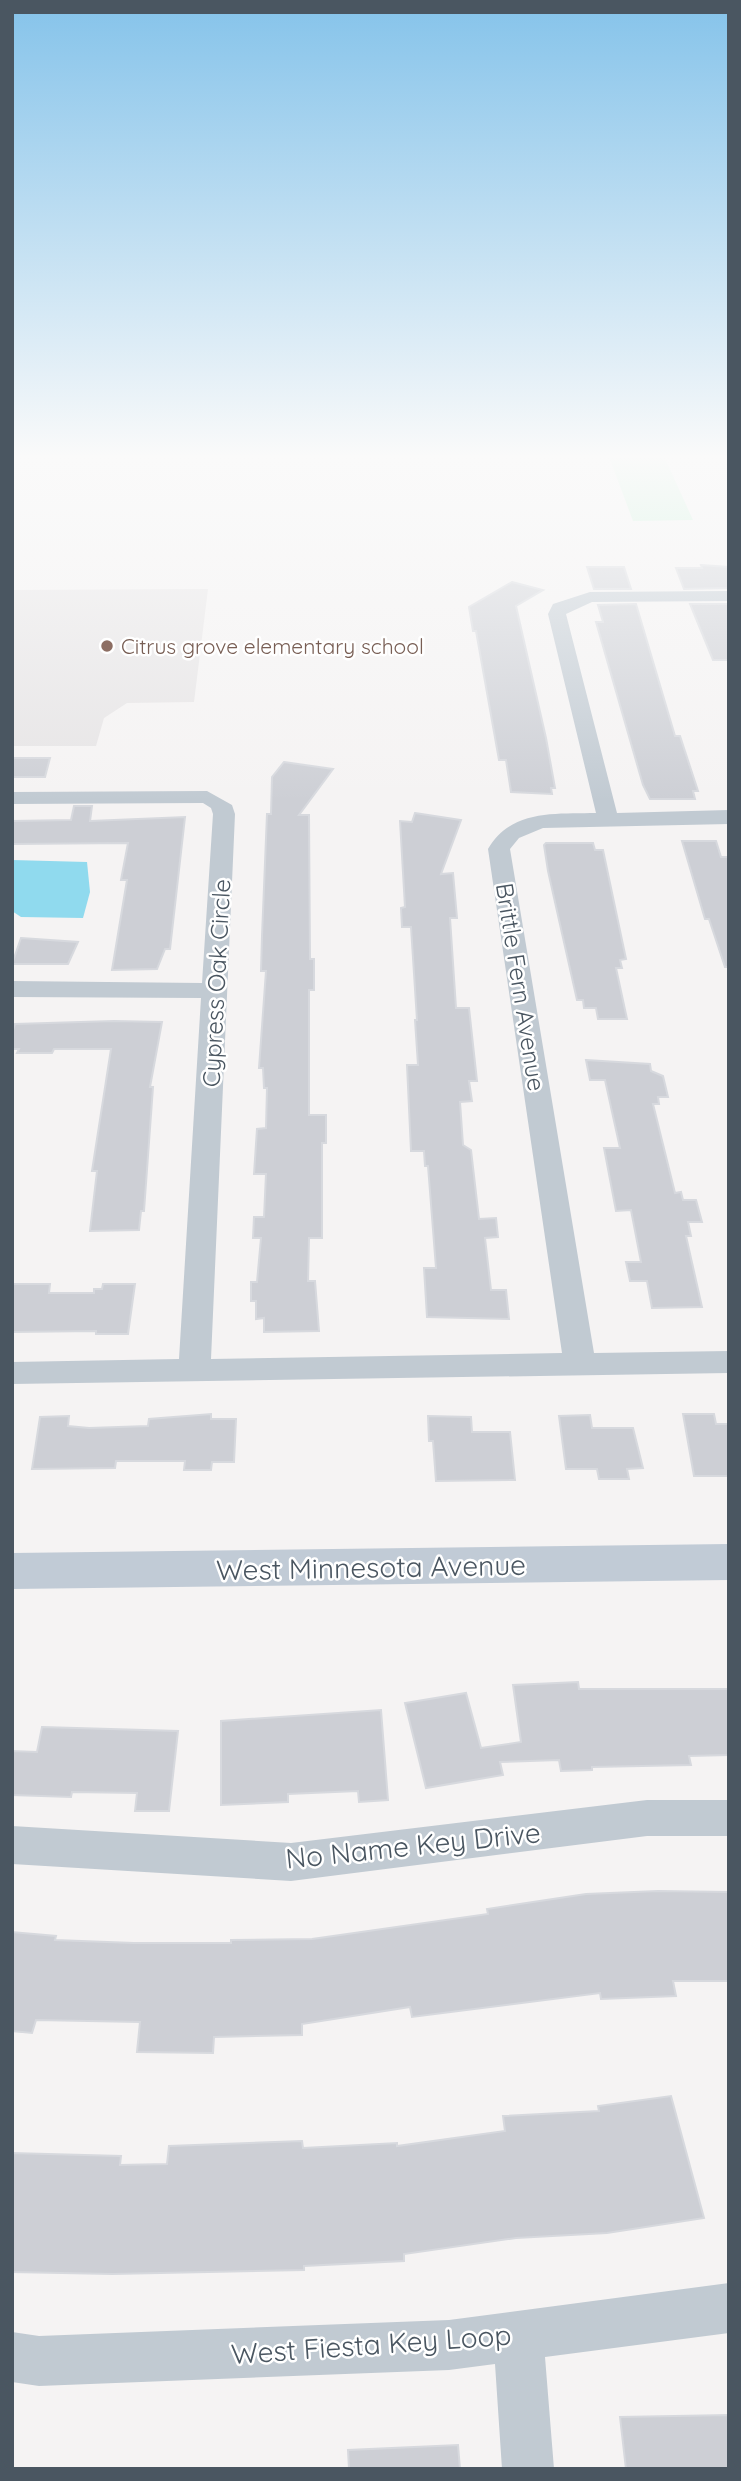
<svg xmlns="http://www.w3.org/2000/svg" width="741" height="2481" viewBox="0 0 741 2481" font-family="Quicksand,sans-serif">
<rect width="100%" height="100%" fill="#f5f3f3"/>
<!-- education -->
<path fill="#e6e4e5" d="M208,589L194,702L127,703L104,718L96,746H12V590Z"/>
<!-- green -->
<path fill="#c3f1d5" d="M608,454H663L693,520L633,521Z"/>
<!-- water -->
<path fill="#90daee" d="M12,860L87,862L90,892L83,918L21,917L12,911Z"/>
<!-- building -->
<g fill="#cdcfd5" stroke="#d7d9de" stroke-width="2">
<path d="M701,565L729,567V588L684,589L676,568H702Z"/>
<path d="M587,567H624L631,589H594Z"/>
<path d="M512,582L543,590L516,606L546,738L555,788H551L552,794L511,792L506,760H499L476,631H473L469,607Z"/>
<path d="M636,604L675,736H680L698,791H693L695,799H650L643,785L596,622H603L598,605Z"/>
<path d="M690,604H729V660H713Z"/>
<path d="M12,758H50L45,777H12Z"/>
<path d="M284,762L333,769L299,815H309L310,959H314V990H309V1115H326V1143H322V1238H309L308,1281H315L319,1331L264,1332V1318L256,1319V1301H251V1282H257L261,1238H253L254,1217H264L266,1174H254L257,1129L266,1128L267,1088H264L263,1068H259L266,971H261L262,936L267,814H271L272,777Z"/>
<path d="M74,806H92L90,821L185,817L170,949H165L157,969L112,970L127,880H121L128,843L12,844V821L71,820Z"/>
<path d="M415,813L461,820L441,874L453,873L457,918H450L456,1008H469L477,1081H469L472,1101L460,1102L463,1145L471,1150L479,1219L496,1218L498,1237L485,1238L491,1290H506L509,1319L427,1317L424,1268H436L428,1166H425L424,1151H411L407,1065H418L415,1020H417L411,927H402L401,908L405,907L400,821L412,822Z"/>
<path d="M682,841H716L721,857H729V967H725L709,919H705Z"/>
<path d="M546,843H593L595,850H603L626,959L620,960L622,968H616L627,1019H598L596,1008H584L583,1000H577L548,871L544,845Z"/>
<path d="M21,938L78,942L68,964H12Z"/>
<path d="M114,1021L162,1022L150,1087H153L144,1211H141L139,1230L90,1231L97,1171H92L111,1049H54L52,1053H17L19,1049H12V1033L15,1024Z"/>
<path d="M586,1060L650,1064L651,1071L663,1076L668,1097H658L659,1104H653L675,1193L681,1192L683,1200H696L702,1222H688L691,1236H686L702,1307L652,1308L647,1281H630L626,1262H641L631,1210L616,1211L604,1148H620L605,1080H590Z"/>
<path d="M12,1284H50L49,1293H94V1289H102L103,1284H135L128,1334H96V1331L12,1332Z"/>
<path d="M211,1414V1419H236L234,1462H212L211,1470H184L185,1461H116L115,1468L32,1469L40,1417L69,1416L68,1426L89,1428L148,1426L149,1419Z"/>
<path d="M683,1414H714L716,1424H729V1476H694Z"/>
<path d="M590,1415L592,1428H633L643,1468L627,1469L629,1479H599L597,1469H566L559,1416Z"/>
<path d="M428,1416L471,1417L472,1432H510L515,1480L436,1481L433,1441H429Z"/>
<path d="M578,1682L579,1689H729V1755L689,1756L691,1765L592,1767V1770L561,1771L559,1760L500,1762L503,1775L426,1788L405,1703L466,1693L481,1748L521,1742L513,1685Z"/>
<path d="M381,1710L388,1800L359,1802L358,1791L288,1794V1802L221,1805V1721Z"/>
<path d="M42,1727L178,1731L169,1811H135L137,1793L72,1792L71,1797L12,1795V1751L37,1752Z"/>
<path d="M658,1891L729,1892V1981H673L676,1996L601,1999L600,1993L412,2017L410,2007L302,2024V2035L214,2037L213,2053L137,2052L140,2022L36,2020L32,2033L12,2031V1932L56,1936L55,1940L134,1943H231V1940L312,1939L488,1914L487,1909L586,1894Z"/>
<path d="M671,2096L704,2218L607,2233L516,2238L404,2254V2261L304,2266V2270L112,2274L12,2272V2153L121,2156L120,2165L167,2164L169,2146L302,2141L303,2148L397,2143V2146L505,2131L503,2116L599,2111L598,2106Z"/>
<path d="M729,2415V2469H626L620,2417Z"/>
<path d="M458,2445L460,2469H349L348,2450Z"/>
</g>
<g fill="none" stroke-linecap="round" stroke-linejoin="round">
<!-- street -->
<g fill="#c1cad2" fill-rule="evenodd">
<path d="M729,591V601L592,602L566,614L617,813L729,810V824L543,828L519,838L510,849L594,1353L729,1351V1373L12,1384V1362L179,1359L201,998L12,997V981L202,983L213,814L211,808L203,803L12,804V792L207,791L232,805L235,814L211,1359L562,1353L488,849C511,809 556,814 596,813L548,614L553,604L590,592Z"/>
<path d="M647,1800H729V1836H647L291,1881L12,1864V1826L291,1843Z"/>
<path d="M729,2283V2333L545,2357L554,2469H502L495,2364L449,2370L39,2386L12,2382V2332L39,2336L449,2320Z"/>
</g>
<!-- secondary -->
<path fill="#c1cbd6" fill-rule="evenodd" d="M729,1544V1580L12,1589V1553Z"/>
</g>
<!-- sky -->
<linearGradient id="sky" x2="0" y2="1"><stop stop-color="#85c3ea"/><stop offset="0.57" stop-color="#fafafa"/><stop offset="1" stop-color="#fafafa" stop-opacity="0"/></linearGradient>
<rect width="741" height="801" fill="url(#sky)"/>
<!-- markers -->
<circle fill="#8d6e63" stroke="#fff" stroke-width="2.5" cx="107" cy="646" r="7"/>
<g text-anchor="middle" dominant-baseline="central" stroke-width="5" stroke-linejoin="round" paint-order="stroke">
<!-- far-education labels -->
<g font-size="21" fill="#785e54" stroke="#fff" text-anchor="start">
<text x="121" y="646">Citrus grove elementary school</text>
</g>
<!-- street labels -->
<g font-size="24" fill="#4a5661" stroke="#fff">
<text transform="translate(216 983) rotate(-87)">Cypress Oak Circle</text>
<text transform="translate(521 987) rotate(81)">Brittle Fern Avenue</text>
</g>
<!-- near-street labels -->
<g font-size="28" fill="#4a5661" stroke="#fff">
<text transform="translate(371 1567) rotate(-1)">West Minnesota Avenue</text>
<text transform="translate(413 1845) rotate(-6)">No Name Key Drive</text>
<text transform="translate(371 2344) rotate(-4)">West Fiesta Key Loop</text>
</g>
</g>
<!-- border -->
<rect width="741" height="2481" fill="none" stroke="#4a5661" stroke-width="28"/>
</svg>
